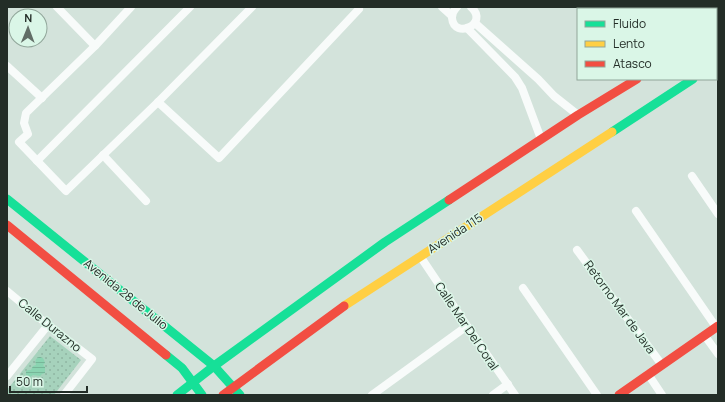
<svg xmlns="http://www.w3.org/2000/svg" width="725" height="402" viewBox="0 0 725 402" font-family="Manrope,sans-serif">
<defs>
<pattern id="grass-dots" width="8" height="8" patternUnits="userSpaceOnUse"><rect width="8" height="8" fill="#a6d2bc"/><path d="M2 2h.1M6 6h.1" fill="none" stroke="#8fb5a2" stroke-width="1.8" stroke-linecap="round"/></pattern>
<pattern id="water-rules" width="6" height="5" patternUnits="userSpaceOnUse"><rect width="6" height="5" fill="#8ad4b1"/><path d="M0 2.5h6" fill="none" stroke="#77b698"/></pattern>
</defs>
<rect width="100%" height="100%" fill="#d3e3db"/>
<!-- grass -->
<path fill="url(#grass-dots)" d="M50,336L81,360L54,395H7V390Z"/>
<!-- water -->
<path fill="url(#water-rules)" d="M39,357C43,357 44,359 45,363L43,365L45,367V373L42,374L40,376L33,375L30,377H28L26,376V371L28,370H31L33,366L36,365C35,361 35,359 39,357Z"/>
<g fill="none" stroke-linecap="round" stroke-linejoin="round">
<!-- street -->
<g stroke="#f8fbfa" stroke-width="8">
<path d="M57,7L95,46"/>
<path d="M131,7L95,46L26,113L24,123L28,134L19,142L66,191L158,102L252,7"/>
<path d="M442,7L452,16"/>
<path d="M457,7C454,10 452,13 452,18C454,40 490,24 471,7"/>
<path d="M475,23L538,79L554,96L578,115"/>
<path d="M467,28L515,77L522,88L541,139"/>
<path d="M7,66L42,98"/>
<path d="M158,102L219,158L359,9"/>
<path d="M103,155L146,201"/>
<path d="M37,161L190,7"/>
<path d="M692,176L718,214"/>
<path d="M636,211L716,327"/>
<path d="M577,250L662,365"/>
<path d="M420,256L467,326L515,395"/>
<path d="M523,288L597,395"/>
<path d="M7,291L48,325L92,359L64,395"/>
<path d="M705,336L718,354"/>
<path d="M648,374L662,395"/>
<path d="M7,376L48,325"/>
<path d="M372,395L467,326"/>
<path d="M493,395L508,384"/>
</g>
<!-- fast -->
<g stroke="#16e098" stroke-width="9">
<path d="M612,132L693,79"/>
<path d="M7,199L214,366L240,395"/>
<path d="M166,355L182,368L202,395"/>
<path d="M177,395L214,366L385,242L449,200"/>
</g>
<!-- slow -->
<g stroke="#ffcf43" stroke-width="9">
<path d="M716,30L718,29"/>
<path d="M344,306L612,132"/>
</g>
<!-- jam -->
<g stroke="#f24e42" stroke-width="9">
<path d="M716,64L718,63"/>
<path d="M449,200L578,115L637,79"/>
<path d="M7,225L166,355"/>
<path d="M223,395L344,306"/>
<path d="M619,395L718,326"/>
</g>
</g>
<g text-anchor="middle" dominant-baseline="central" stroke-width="3" stroke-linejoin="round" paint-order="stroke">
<!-- street labels -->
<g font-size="12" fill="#232d27" stroke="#daf6e7">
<text transform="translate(455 233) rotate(-33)">Avenida 115</text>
<text transform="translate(126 294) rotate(39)">Avenida 28 de Julio</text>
<text transform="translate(620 307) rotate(54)">Retorno Mar de Java</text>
<text transform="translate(50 325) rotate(39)">Calle Durazno</text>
<text transform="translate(467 326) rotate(56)">Calle Mar Del Coral</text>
</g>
</g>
<!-- border -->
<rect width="725" height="402" fill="none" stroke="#232d27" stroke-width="16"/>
<!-- legend -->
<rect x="577" y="8" width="140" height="72" fill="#daf6e7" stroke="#91a69a"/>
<rect x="585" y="21" width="20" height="6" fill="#16e098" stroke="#91a69a"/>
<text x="613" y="28" font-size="12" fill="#232d27">Fluido</text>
<rect x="585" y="41" width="20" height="6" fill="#ffcf43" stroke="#91a69a"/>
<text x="613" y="48" font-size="12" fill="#232d27">Lento</text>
<rect x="585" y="61" width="20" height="6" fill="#f24e42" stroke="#91a69a"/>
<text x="613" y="68" font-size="12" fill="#232d27">Atasco</text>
<!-- north arrow -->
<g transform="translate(28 28) rotate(1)"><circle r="19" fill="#daf6e7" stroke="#91a69a"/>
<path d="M0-3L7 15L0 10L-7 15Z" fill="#616d66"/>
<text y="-6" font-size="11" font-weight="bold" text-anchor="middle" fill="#232d27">N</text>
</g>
<!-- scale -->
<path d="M10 386v6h77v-6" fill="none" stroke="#232d27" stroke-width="2"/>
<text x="16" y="386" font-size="12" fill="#232d27" stroke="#daf6e7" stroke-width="3" paint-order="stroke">50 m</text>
</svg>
